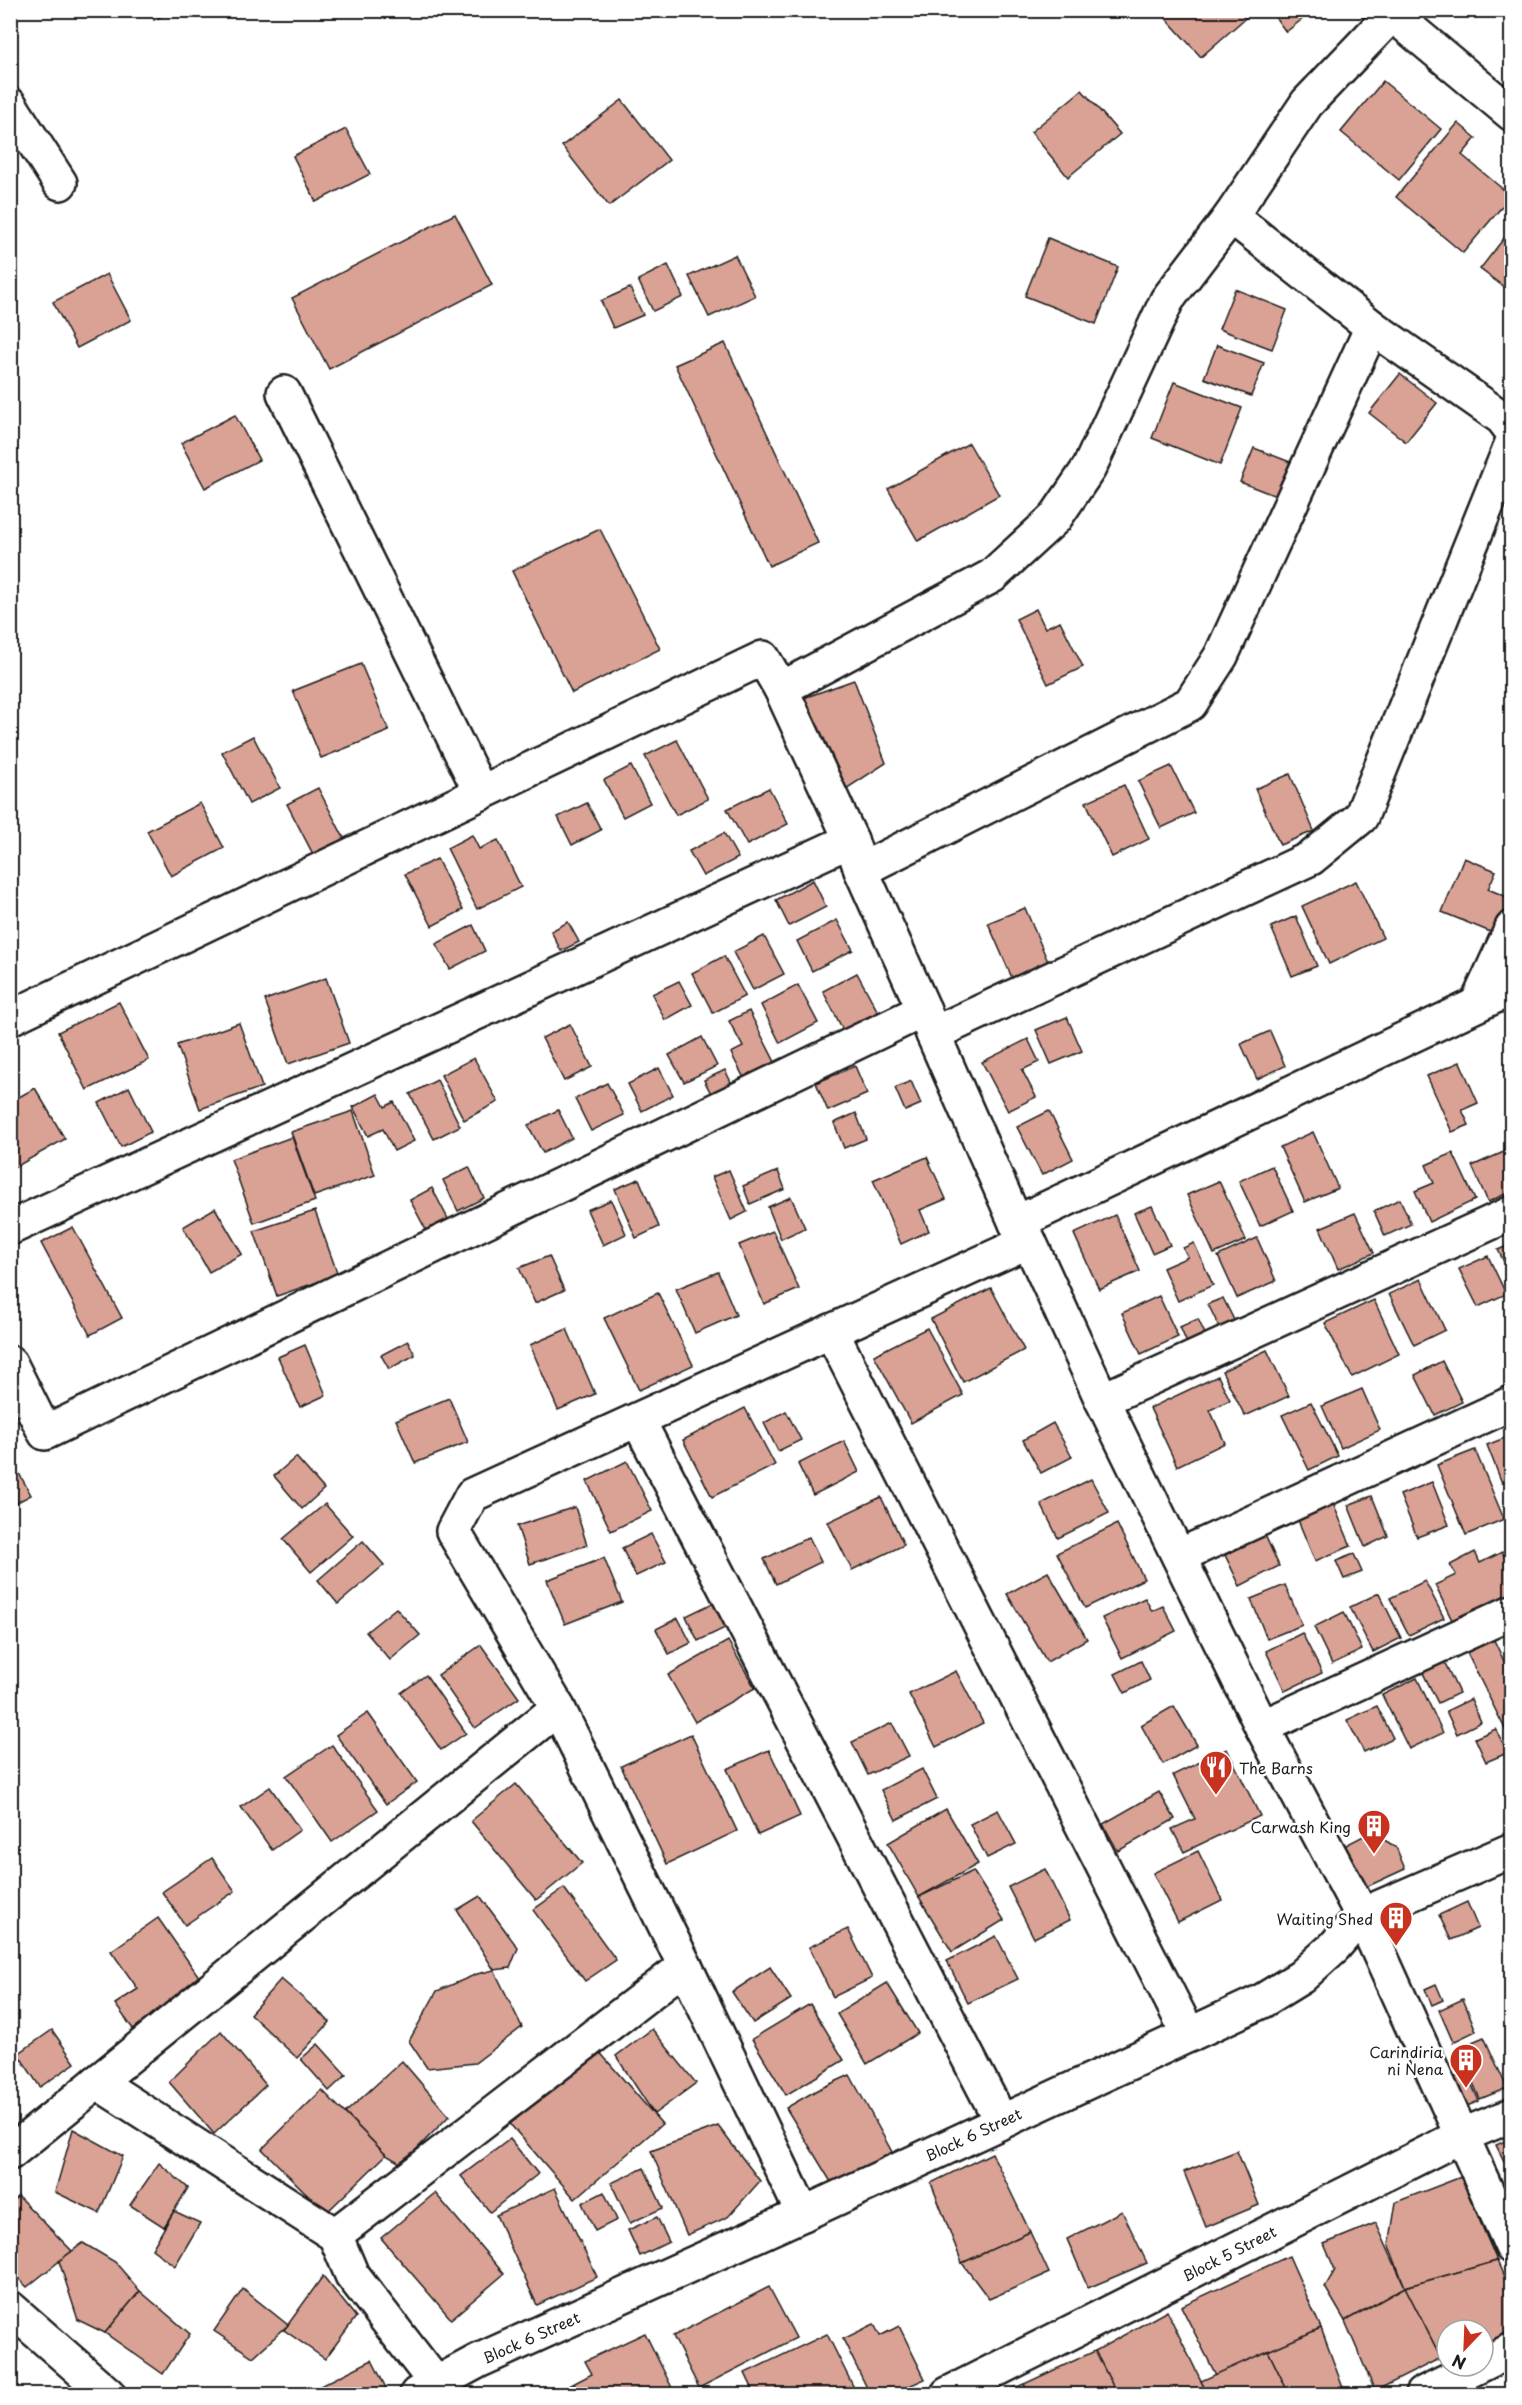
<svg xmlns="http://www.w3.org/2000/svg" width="1522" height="2405" viewBox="0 0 1522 2405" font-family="'Playpen Sans',sans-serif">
<rect width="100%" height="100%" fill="#fff"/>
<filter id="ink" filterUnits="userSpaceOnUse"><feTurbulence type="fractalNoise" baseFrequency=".0167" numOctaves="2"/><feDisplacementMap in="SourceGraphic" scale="12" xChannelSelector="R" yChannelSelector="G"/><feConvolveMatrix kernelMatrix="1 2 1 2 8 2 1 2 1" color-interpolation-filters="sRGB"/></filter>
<g filter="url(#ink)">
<!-- building -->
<g fill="#daa294" stroke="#1c1c1c" stroke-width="1.5">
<path d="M150,10H175L154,20Z"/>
<path d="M1166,10H1247L1250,14L1201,57L1162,14Z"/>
<path d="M1270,10H1314L1286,32Z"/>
<path d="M1383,81L1441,129L1399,180L1341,132Z"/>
<path d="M1082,90L1120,134L1068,177L1031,132Z"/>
<path d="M622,100L669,160L609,206L562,146Z"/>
<path d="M1458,123L1476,138L1462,155L1511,196L1463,253L1396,197Z"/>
<path d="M346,129L370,174L316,202L293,156Z"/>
<path d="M455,214L492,285L329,369L292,298Z"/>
<path d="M1512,228V293L1480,269Z"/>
<path d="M1048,238L1118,267L1096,324L1025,296Z"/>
<path d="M735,255L755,296L709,317L689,276Z"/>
<path d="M668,265L683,297L653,311L638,280Z"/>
<path d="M107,274L131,320L77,348L53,302Z"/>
<path d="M630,288L643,315L613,328L601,301Z"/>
<path d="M1235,289L1287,310L1272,349L1219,329Z"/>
<path d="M725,343L818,543L769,566L675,365Z"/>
<path d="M1217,345L1264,363L1251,396L1204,378Z"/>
<path d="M1400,374L1437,403L1406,442L1369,413Z"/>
<path d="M1174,382L1242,408L1220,465L1152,438Z"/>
<path d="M235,415L259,460L205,488L181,443Z"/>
<path d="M969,443L999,495L918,541L888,489Z"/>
<path d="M1254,448L1290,462L1276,496L1240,482Z"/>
<path d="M600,529L660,649L572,693L512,571Z"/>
<path d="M1036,609L1045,628L1060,621L1083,667L1048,684L1016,619Z"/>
<path d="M361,664L389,731L321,758L293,691Z"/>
<path d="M854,680L886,763L846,789L801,699Z"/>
<path d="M253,736L280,788L249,804L222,752Z"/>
<path d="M677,740L708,799L676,815L645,756Z"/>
<path d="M631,766L650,803L623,817L604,780Z"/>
<path d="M1171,766L1194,813L1161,828L1138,781Z"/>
<path d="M1290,774L1314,831L1280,845L1255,789Z"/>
<path d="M1124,785L1149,839L1112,857L1086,802Z"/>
<path d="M318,788L345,840L314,856L287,804Z"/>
<path d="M769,788L788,824L747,845L727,809Z"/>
<path d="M200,803L224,848L171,876L147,831Z"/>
<path d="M587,803L601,830L572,845L558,817Z"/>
<path d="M724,833L738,858L703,876L689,851Z"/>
<path d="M472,835L479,849L498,840L521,887L477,909L447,848Z"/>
<path d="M1464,858L1496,871L1488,889L1512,899V921L1505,938L1442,912Z"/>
<path d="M437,859L463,910L432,926L405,874Z"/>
<path d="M813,880L826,907L789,926L776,900Z"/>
<path d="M1356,881L1383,938L1329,964L1302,906Z"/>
<path d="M1025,908L1052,971L1016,987L988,923Z"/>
<path d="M1296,916L1317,966L1292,976L1271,927Z"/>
<path d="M837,920L853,950L812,971L797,941Z"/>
<path d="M568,922L579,942L561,951L551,931Z"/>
<path d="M473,925L485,951L450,969L436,944Z"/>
<path d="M764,936L784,974L753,990L733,952Z"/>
<path d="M724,956L745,996L713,1013L692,973Z"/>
<path d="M857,973L878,1012L843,1030L823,991Z"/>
<path d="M326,978L349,1043L288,1064L265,1000Z"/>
<path d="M679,981L692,1005L665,1020L652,994Z"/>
<path d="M798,985L818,1023L780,1043L761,1005Z"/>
<path d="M119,1002L149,1060L87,1090L58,1032Z"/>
<path d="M749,1011L776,1064L745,1080L731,1053L743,1047L729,1021Z"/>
<path d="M1067,1017L1082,1051L1051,1064L1036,1030Z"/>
<path d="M239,1023L262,1087L200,1109L177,1045Z"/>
<path d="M570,1024L592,1067L564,1081L542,1038Z"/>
<path d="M1270,1031L1285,1066L1257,1079L1241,1044Z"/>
<path d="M702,1037L717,1066L684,1082L669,1055Z"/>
<path d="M1028,1039L1039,1062L1022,1070L1036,1097L1008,1111L982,1062Z"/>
<path d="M474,1058L498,1102L464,1120L441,1075Z"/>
<path d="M1460,1062L1478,1103L1462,1110L1469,1125L1452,1132L1427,1076Z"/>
<path d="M855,1066L867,1094L828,1111L816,1083Z"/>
<path d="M659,1068L673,1095L642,1111L628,1084Z"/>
<path d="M725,1070L735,1090L715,1101L704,1080Z"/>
<path d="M437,1080L460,1126L434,1139L410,1094Z"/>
<path d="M911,1081L921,1104L905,1111L895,1088Z"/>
<path d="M607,1083L624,1115L591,1131L575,1099Z"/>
<path d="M129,1087L151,1132L121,1147L99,1103Z"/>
<path d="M35,1088L65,1139L12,1169L10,1102Z"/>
<path d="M378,1094L385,1107L394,1102L414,1141L394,1151L383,1129L368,1136L353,1107Z"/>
<path d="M558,1110L572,1138L543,1153L528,1125Z"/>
<path d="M353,1111L375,1175L314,1196L291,1132Z"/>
<path d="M1049,1111L1073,1159L1042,1175L1017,1127Z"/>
<path d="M856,1113L866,1139L844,1148L834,1123Z"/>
<path d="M1313,1132L1338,1188L1305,1202L1280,1147Z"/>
<path d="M292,1137L315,1201L254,1223L231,1159Z"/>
<path d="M1506,1151L1512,1162V1191L1488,1202L1472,1166Z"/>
<path d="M1453,1153L1475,1200L1429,1222L1415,1191L1434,1183L1426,1165Z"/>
<path d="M927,1157L946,1199L920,1210L929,1231L901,1244L873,1180Z"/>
<path d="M1272,1166L1293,1211L1260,1226L1239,1181Z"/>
<path d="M469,1167L484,1198L458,1211L443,1180Z"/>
<path d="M729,1170L747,1212L731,1220L712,1177Z"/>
<path d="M778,1171L785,1189L750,1204L743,1186Z"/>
<path d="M639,1179L659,1227L636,1238L615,1189Z"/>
<path d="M1219,1181L1246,1240L1214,1254L1187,1195Z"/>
<path d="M432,1188L448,1219L426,1230L410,1200Z"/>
<path d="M791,1197L805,1228L781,1239L768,1207Z"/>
<path d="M1400,1199L1411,1224L1385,1236L1374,1211Z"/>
<path d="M611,1200L626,1234L603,1245L587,1210Z"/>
<path d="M1152,1206L1170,1245L1152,1253L1134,1213Z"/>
<path d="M215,1208L242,1254L209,1272L183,1227Z"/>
<path d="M315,1211L338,1275L277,1296L254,1231Z"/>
<path d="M1355,1213L1374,1253L1338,1269L1320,1228Z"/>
<path d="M1115,1215L1140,1271L1099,1289L1074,1234Z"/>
<path d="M73,1227L122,1318L90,1335L41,1243Z"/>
<path d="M773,1231L799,1289L764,1304L739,1245Z"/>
<path d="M1257,1238L1276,1281L1237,1298L1218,1256Z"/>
<path d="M1194,1243L1213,1285L1178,1301L1163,1268L1188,1257L1183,1248Z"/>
<path d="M1512,1244V1278L1498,1250Z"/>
<path d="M549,1256L564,1290L535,1303L519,1268Z"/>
<path d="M1488,1256L1506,1294L1478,1307L1459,1269Z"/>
<path d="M718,1272L736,1315L695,1333L676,1289Z"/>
<path d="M1421,1279L1445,1330L1414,1345L1389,1294Z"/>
<path d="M991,1288L1024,1350L963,1382L931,1319Z"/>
<path d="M658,1293L693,1365L639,1390L604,1318Z"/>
<path d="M1159,1296L1178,1337L1141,1354L1122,1313Z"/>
<path d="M1223,1298L1237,1326L1222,1333L1208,1304Z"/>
<path d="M1374,1300L1399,1354L1352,1377L1325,1323Z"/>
<path d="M1198,1319L1208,1340L1189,1348L1180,1327Z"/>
<path d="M927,1328L963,1395L911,1423L874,1355Z"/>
<path d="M567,1329L595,1394L558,1410L530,1345Z"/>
<path d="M408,1341L415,1355L389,1369L381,1355Z"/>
<path d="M305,1345L326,1395L300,1407L278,1357Z"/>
<path d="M1267,1350L1289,1396L1245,1416L1222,1371Z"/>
<path d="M1442,1361L1462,1402L1435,1415L1415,1375Z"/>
<path d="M1218,1376L1230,1400L1210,1410L1225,1443L1177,1466L1150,1408Z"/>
<path d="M1362,1389L1380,1430L1341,1448L1322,1406Z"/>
<path d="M449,1398L468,1442L415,1463L396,1420Z"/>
<path d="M1311,1402L1338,1456L1309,1470L1282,1415Z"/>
<path d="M745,1408L775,1465L712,1497L683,1440Z"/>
<path d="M786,1411L801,1440L778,1451L764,1423Z"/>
<path d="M1053,1423L1072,1457L1041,1473L1023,1440Z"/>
<path d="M1512,1435V1479L1502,1483L1487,1445Z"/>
<path d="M844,1441L859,1472L813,1495L798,1464Z"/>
<path d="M1475,1450L1504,1519L1466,1535L1437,1465Z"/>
<path d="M10,1457L31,1495L10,1506Z"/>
<path d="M296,1457L324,1489L302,1509L274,1476Z"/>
<path d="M627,1461L652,1511L611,1531L587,1481Z"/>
<path d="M1091,1479L1109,1513L1058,1538L1041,1504Z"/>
<path d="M1432,1482L1449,1525L1417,1537L1400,1495Z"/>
<path d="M1329,1494L1351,1546L1315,1561L1293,1508Z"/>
<path d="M1372,1496L1388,1536L1365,1547L1348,1505Z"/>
<path d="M881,1497L904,1545L852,1570L828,1522Z"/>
<path d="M325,1504L353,1536L311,1572L283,1539Z"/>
<path d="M575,1507L587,1545L530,1564L517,1526Z"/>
<path d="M1117,1524L1144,1579L1085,1608L1057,1553Z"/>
<path d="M651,1534L666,1562L636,1576L622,1548Z"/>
<path d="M1265,1535L1279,1566L1240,1586L1225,1555Z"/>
<path d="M809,1537L821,1562L776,1584L764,1559Z"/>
<path d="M363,1541L384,1565L338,1604L318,1580Z"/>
<path d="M1475,1552L1480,1563L1502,1552L1512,1571V1593L1453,1622L1435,1585L1456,1575L1450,1565Z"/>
<path d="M1354,1554L1362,1572L1344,1579L1336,1561Z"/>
<path d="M604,1558L622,1602L565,1624L547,1580Z"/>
<path d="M1048,1572L1087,1639L1047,1662L1007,1594Z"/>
<path d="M1425,1581L1444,1618L1409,1635L1390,1598Z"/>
<path d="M1285,1585L1302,1625L1267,1639L1251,1599Z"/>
<path d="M1379,1593L1401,1638L1373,1652L1350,1607Z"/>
<path d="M1145,1598L1152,1611L1163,1606L1176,1631L1122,1658L1102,1618Z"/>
<path d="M717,1601L729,1626L698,1641L686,1616Z"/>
<path d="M396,1608L420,1635L390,1660L366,1632Z"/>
<path d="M1344,1612L1362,1650L1332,1664L1314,1627Z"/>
<path d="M678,1618L691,1643L669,1654L656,1629Z"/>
<path d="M1302,1633L1322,1673L1285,1691L1266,1651Z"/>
<path d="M1493,1638L1512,1678V1743L1466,1651Z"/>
<path d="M728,1641L755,1688L695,1722L668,1675Z"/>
<path d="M481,1645L519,1698L475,1728L438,1675Z"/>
<path d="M1141,1661L1150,1680L1125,1693L1115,1674Z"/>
<path d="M1444,1661L1459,1693L1438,1703L1422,1671Z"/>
<path d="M956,1671L983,1723L936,1747L909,1694Z"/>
<path d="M426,1675L466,1733L441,1750L401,1693Z"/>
<path d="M1417,1678L1443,1733L1409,1749L1382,1695Z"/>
<path d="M1471,1699L1481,1722L1457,1734L1446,1711Z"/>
<path d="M1174,1706L1197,1745L1163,1764L1141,1725Z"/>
<path d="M1377,1706L1393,1738L1364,1752L1347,1720Z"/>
<path d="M368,1713L417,1782L386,1804L336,1735Z"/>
<path d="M892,1723L909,1756L868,1775L852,1742Z"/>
<path d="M1496,1729L1507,1753L1486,1762L1475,1738Z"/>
<path d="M691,1734L737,1831L667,1864L621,1766Z"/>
<path d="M332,1745L378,1810L332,1842L286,1776Z"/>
<path d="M1227,1749L1260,1816L1184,1852L1172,1829L1195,1819L1173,1775Z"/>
<path d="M769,1750L800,1816L758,1835L727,1769Z"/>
<path d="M922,1769L937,1799L896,1820L881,1790Z"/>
<path d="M516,1784L582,1863L536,1900L471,1821Z"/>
<path d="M270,1787L300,1830L272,1850L241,1807Z"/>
<path d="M1159,1792L1175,1819L1118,1851L1103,1824Z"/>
<path d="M946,1809L978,1864L919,1897L888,1843Z"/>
<path d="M998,1810L1016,1844L987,1858L970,1824Z"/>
<path d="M1371,1832L1396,1847L1405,1869L1364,1888L1344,1846Z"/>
<path d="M1198,1851L1222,1900L1178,1922L1153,1873Z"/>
<path d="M212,1858L235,1891L185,1925L162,1892Z"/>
<path d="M1045,1869L1070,1920L1034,1938L1008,1887Z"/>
<path d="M973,1871L1004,1920L952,1952L919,1897Z"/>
<path d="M564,1888L616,1960L585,1981L533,1910Z"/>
<path d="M480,1896L518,1948L510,1968L494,1970L457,1910Z"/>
<path d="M1467,1902L1478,1928L1451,1940L1439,1915Z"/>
<path d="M158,1918L202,1981L133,2029L115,2004L138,1989L111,1951Z"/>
<path d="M848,1929L872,1978L833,1997L809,1947Z"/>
<path d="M996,1936L1018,1979L968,2003L947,1961Z"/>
<path d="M770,1967L791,1999L753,2023L732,1992Z"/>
<path d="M494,1970L522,2027L475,2063L427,2068L409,2041L437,1991L477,1974Z"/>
<path d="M281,1979L330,2022L297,2058L250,2014Z"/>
<path d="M887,1983L918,2033L867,2064L837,2014Z"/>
<path d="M1436,1984L1443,2000L1432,2005L1425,1989Z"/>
<path d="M1463,1999L1476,2031L1453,2042L1439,2010Z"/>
<path d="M810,2004L844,2060L786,2095L752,2039Z"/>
<path d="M652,2029L696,2083L654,2114L616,2056Z"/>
<path d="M52,2030L75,2063L40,2087L18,2054Z"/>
<path d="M221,2031L266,2085L214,2134L169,2082Z"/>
<path d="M1484,2037L1507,2088L1480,2099L1458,2048Z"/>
<path d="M318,2044L346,2075L329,2091L301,2059Z"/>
<path d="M597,2049L662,2124L575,2199L510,2124Z"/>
<path d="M402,2061L449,2116L402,2164L386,2155L345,2113Z"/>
<path d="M1466,2072L1479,2101L1467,2106L1454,2077Z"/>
<path d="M850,2075L892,2152L834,2187L786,2108L817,2090Z"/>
<path d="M322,2090L386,2155L326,2213L262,2149Z"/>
<path d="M718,2126L760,2181L728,2217L687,2235L651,2151Z"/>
<path d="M73,2129L123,2156L99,2213L55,2192Z"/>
<path d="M1512,2138V2177L1496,2145Z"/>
<path d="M510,2139L538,2174L490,2212L461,2176Z"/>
<path d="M1237,2151L1259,2205L1206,2227L1184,2172Z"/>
<path d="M992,2153L1030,2232L962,2263L931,2183Z"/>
<path d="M159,2163L188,2188L164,2227L130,2205Z"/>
<path d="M644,2168L663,2208L630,2223L611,2183Z"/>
<path d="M1461,2177L1497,2261L1405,2287L1389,2246L1396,2202Z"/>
<path d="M555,2188L597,2277L537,2305L496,2215Z"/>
<path d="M604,2192L617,2220L595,2231L582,2203Z"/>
<path d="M435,2193L504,2274L451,2319L381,2238Z"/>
<path d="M18,2196L72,2251L27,2287L10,2270V2204Z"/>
<path d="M174,2211L200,2223L175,2266L152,2249Z"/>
<path d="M1122,2211L1147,2263L1088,2288L1067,2239Z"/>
<path d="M657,2217L669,2242L640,2256L628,2230Z"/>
<path d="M1376,2223L1405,2287L1345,2321L1325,2287L1335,2270L1324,2244Z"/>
<path d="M1030,2232L1049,2273L989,2299L962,2263Z"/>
<path d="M83,2243L115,2262L140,2291L105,2333L78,2320L59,2261Z"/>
<path d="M1289,2256L1321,2328L1216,2375L1181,2306Z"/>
<path d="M1497,2261L1512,2294V2332L1483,2343V2330H1447V2356L1441,2358L1405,2287Z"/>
<path d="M323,2276L356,2317L325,2359L284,2330Z"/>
<path d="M769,2287L796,2338L699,2388L673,2336Z"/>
<path d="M1405,2287L1441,2358L1375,2391L1345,2321Z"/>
<path d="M243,2289L288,2325L253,2357L214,2331Z"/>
<path d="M140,2291L190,2334L163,2374L105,2333Z"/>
<path d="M1167,2311L1205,2389L1194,2394H1117L1095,2351Z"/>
<path d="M874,2324L880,2336L899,2326L925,2379L891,2394H870L843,2339Z"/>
<path d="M1321,2328L1343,2388L1326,2394H1289L1268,2351Z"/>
<path d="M645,2333L675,2394H554L592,2374L585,2361Z"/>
<path d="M827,2334L857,2394H755L745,2373Z"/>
<path d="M1095,2351L1117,2394H1029L1024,2384Z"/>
<path d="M1268,2351L1289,2394H1208L1201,2381Z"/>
<path d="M372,2360L387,2390L377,2394H309L308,2392Z"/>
<path d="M1024,2384L1029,2394H999Z"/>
</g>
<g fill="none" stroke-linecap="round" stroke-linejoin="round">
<!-- street casing -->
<g stroke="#1c1c1c" stroke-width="38">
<g id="street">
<path d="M1392,14L1512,114"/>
<path d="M10,105L60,183"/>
<path d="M1231,216L1372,327L1502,418L1512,431"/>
<path d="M284,393L481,793"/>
<path d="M781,689L992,576L1055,518L1089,468L1167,300L1231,216L1307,103L1396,10"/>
<path d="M861,870L1190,704L1221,656L1372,327"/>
<path d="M1478,1002L1512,928"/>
<path d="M10,1018L763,658L781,689L851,840L861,870L924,1010L933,1034L1016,1223L1029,1241L1102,1400L1262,1727L1362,1915L1512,2247"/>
<path d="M933,1034L1311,858L1361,817L1512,443"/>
<path d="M1016,1223L1512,988"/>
<path d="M10,1228L851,840"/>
<path d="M831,1331L1189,2035"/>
<path d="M10,1363L45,1433L924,1010"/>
<path d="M1102,1400L1512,1213"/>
<path d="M638,1420L1001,2121"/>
<path d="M1179,1556L1512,1403"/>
<path d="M1262,1727L1512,1612"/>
<path d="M97,2082L335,2235L352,2275L444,2394"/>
<path d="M10,2153L558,1708"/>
<path d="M803,2214L685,1966L558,1708L453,1531L472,1495L1029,1241"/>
<path d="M335,2235L685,1966"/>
<path d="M1483,2364L1512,2350"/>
<path d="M948,2394L1461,2136L1512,2115"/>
<path d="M1422,2394L1479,2366"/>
</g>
</g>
<!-- secondary casing -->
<g stroke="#1c1c1c" stroke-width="38">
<g id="secondary">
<path d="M10,2308L108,2394"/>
<path d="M417,2394L478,2361L803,2214L1262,2001L1301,1977L1334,1947L1362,1915L1512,1850"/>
</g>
</g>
<!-- street -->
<use href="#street" stroke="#fff" stroke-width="33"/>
<!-- secondary -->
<use href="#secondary" stroke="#fff" stroke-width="33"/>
</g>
</g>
<!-- icons -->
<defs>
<g id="restaurant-pin" transform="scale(1.725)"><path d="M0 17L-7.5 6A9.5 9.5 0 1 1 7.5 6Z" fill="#c8321e" stroke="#fff"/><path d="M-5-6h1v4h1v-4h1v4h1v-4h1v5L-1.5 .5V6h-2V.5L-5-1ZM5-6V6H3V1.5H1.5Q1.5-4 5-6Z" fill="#fff"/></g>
<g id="building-pin" transform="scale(1.725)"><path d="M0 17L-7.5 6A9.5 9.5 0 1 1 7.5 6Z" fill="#c8321e" stroke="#fff"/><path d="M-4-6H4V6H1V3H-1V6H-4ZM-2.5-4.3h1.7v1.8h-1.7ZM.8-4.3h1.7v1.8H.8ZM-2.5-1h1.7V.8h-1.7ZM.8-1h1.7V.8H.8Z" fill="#fff"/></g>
</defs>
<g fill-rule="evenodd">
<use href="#restaurant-pin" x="1216" y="1767"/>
<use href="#building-pin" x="1374" y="1826"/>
<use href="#building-pin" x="1396" y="1918"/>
<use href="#building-pin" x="1466" y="2060"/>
</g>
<g text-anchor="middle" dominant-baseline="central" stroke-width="5" stroke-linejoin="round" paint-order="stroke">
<!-- poi labels -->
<g font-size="15" fill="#1c1c1c" stroke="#fff" text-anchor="end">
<text x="1239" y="1767" text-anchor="start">The Barns</text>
<text x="1351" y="1826">Carwash King</text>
<text x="1373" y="1918">Waiting Shed</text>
<text x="1443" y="2051">Carindiria<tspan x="1443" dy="17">ni Nena</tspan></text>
</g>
<!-- street labels -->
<g font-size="15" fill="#1c1c1c" stroke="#fff">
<text transform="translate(973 2134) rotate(-25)">Block 6 Street</text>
<text transform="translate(1229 2253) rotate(-27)">Block 5 Street</text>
<text transform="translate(531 2337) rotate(-24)">Block 6 Street</text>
</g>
</g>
<!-- margin -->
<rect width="1522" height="2405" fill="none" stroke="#fff" stroke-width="36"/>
<rect x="18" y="18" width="1486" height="2369" fill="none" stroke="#1c1c1c" stroke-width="2" filter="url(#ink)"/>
<!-- north arrow -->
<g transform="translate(1465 2348) rotate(203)"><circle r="28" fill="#ffffff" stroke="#a4a4a4" stroke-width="1.5"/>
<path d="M0-4.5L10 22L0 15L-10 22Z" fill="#c8321e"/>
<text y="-9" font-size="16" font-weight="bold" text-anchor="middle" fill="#1c1c1c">N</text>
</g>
</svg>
